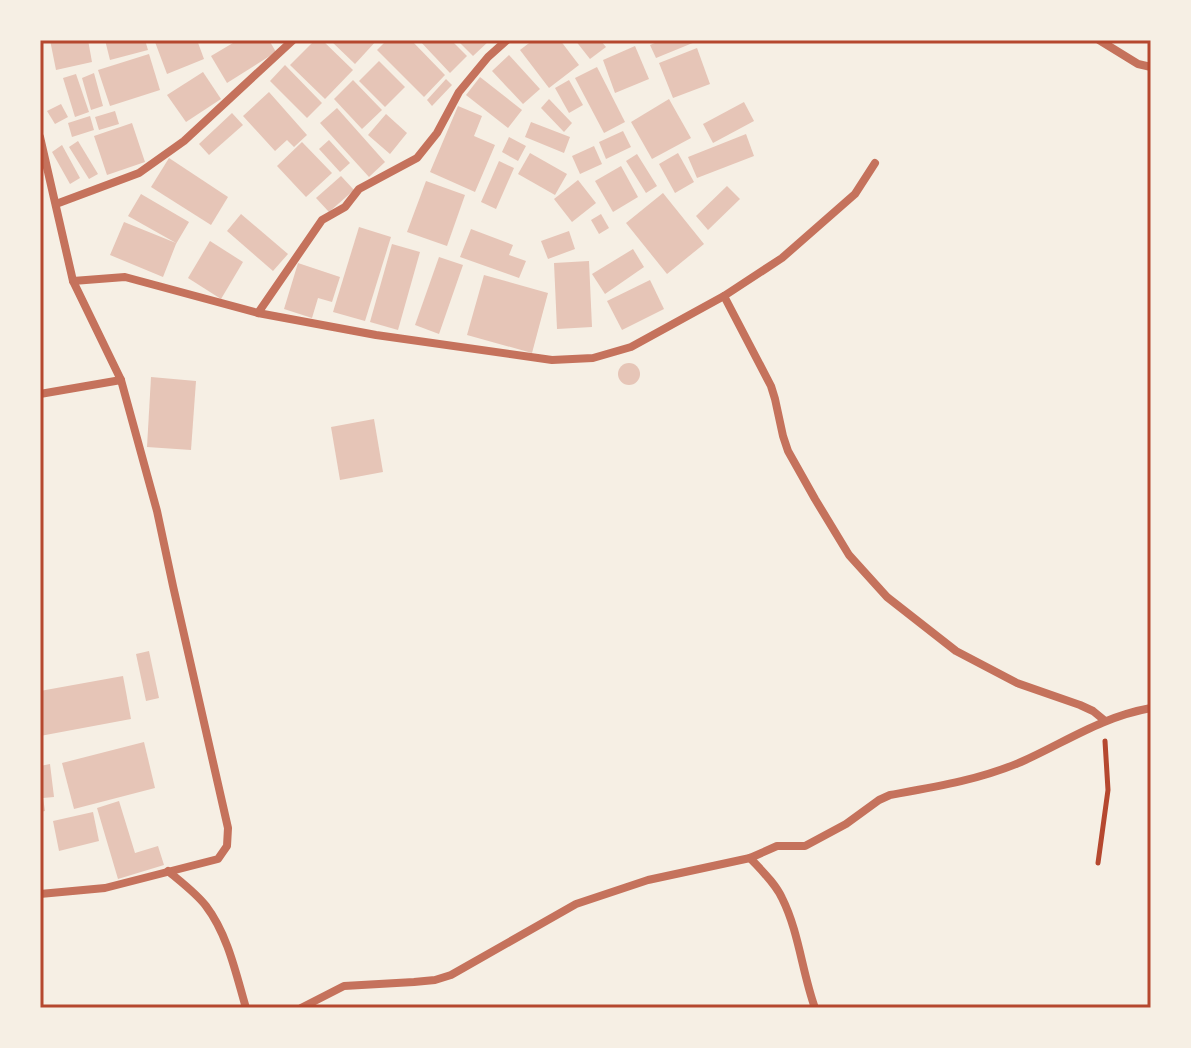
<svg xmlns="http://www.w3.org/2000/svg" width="1191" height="1048" viewBox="0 0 1191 1048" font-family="'Roboto Condensed',sans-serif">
<rect width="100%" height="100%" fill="#f6efe4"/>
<!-- building -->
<g fill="#e6c5b7">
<path d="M50,40H88L92,62L56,70Z"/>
<path d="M105,40H145L148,50L110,60Z"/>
<path d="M161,40H197L204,59L167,74L155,42Z"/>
<path d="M238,40H269L276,52L227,83L211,56Z"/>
<path d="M315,40H322L353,70L325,99L290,65Z"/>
<path d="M330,40H377L355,64Z"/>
<path d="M387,40H411L445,75L424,97L377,50Z"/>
<path d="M419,40H451L467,56L450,73Z"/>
<path d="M457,40H490L473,56Z"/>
<path d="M533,40H560L579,65L549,88L520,50Z"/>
<path d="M575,40H600L606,47L590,59Z"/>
<path d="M662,40H700L656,58L650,45Z"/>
<path d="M635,46L649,79L615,93L603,60Z"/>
<path d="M697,48L710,84L673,98L659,63Z"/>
<path d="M149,54L160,90L110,106L98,70Z"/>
<path d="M509,55L540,89L523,104L492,71Z"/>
<path d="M379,61L405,87L385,107L359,81Z"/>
<path d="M285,65L322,103L307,118L270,81Z"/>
<path d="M597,67L625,122L604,133L575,78Z"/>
<path d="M203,72L221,99L186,122L167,95Z"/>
<path d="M94,73L103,106L91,110L82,78Z"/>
<path d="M76,74L89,112L75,117L63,78Z"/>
<path d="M480,77L522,110L508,128L466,95Z"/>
<path d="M446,79L452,85L432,106L427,100Z"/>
<path d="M353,80L382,110L362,129L334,99Z"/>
<path d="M569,80L583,105L569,113L555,88Z"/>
<path d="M269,92L307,135L294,147L287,140L275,151L243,116Z"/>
<path d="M549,99L572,123L564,132L541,108Z"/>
<path d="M669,99L691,138L652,159L631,122Z"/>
<path d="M744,102L754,121L713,143L703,124Z"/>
<path d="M61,104L68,117L55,124L47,111Z"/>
<path d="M458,106L482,116L474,136L495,145L475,192L430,172Z"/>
<path d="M337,108L385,162L369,177L320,123Z"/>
<path d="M115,111L119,124L99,130L95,117Z"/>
<path d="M232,113L243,125L209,155L199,144Z"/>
<path d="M386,114L407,133L390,154L368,135Z"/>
<path d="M90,116L94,130L72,137L68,123Z"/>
<path d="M531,122L570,137L564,153L525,137Z"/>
<path d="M132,123L145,162L107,175L94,136Z"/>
<path d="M623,131L631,147L606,159L599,142Z"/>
<path d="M746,134L754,156L697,178L688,157Z"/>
<path d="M509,137L526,146L518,161L502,152Z"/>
<path d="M329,140L350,163L340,172L319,149Z"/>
<path d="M78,141L98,174L89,179L69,147Z"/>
<path d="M302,142L332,173L306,197L277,166Z"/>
<path d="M62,145L80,178L70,184L52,152Z"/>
<path d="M594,146L602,164L580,174L572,156Z"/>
<path d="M530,153L567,174L555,195L518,174Z"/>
<path d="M678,153L694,182L675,193L659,164Z"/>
<path d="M637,154L657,186L646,193L626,161Z"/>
<path d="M169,158L228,197L211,225L151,187Z"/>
<path d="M499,161L514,168L496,209L481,202Z"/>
<path d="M621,166L638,197L613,212L595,181Z"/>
<path d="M341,176L354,190L329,212L316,198Z"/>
<path d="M578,180L596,203L572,222L554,199Z"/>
<path d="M426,181L465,195L447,246L407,232Z"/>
<path d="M727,186L740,199L708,230L696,216Z"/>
<path d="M663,193L704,244L667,274L626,223Z"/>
<path d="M141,194L189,222L176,244L163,277L110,255L124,222L176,243L128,216Z"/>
<path d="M241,214L288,254L273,271L227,231Z"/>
<path d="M601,214L609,228L599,234L591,220Z"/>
<path d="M359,227L391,237L365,321L333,312Z"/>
<path d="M471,229L513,245L509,255L526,261L519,278L460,257Z"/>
<path d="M569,231L575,249L548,259L541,241Z"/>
<path d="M210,241L243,262L221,299L188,278Z"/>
<path d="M392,244L420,252L398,330L370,322Z"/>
<path d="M633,249L644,267L605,294L592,274Z"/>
<path d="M439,257L463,265L439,334L415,325Z"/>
<path d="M589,261L592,327L557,329L554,263Z"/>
<path d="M298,263L340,277L332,302L318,298L312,318L284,309Z"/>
<path d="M484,275L548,293L532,353L467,335Z"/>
<path d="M650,280L664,309L622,330L607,301Z"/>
<circle cx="629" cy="374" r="11"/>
<path d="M151,377L196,381L191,450L147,447Z"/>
<path d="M374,419L383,472L340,480L331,427Z"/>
<path d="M149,651L159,698L146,701L136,654Z"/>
<path d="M123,676L131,719L40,736V691Z"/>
<path d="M144,742L155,788L74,809L62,763Z"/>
<path d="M50,764L54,797L43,798L45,811L40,812V766Z"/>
<path d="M119,801L135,853L158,846L164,865L118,879L97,808Z"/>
<path d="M93,812L99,841L59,851L53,821Z"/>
</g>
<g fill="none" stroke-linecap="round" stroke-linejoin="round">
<!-- path -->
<path stroke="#b5482f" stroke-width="5" d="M1098,863L1108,790L1105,741"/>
<!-- minor -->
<g stroke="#c5725c" stroke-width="8">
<path d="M1099,40L1138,64L1151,67"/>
<path d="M40,137L73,281L121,380L157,511L173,586L228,828L227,846L218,859L105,888L40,894"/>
<path d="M56,204L139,173L184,141L293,40"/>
<path d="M73,281L125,277L258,313L376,335L552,360L593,358L631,347L724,296L782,258L855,194L875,163"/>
<path d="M724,296L771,386L775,399L783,436L788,451L815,499L849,555L887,597L956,651L1017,683L1080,705L1093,711L1104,720"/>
<path d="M258,313L322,220L345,207L359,189L417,158L437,133L459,92L488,57L507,40"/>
<path d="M40,394L121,380"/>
<path d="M750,858C761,870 775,883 782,898C799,932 802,972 815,1008"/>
<path d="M168,871C181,882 196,893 206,906C228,935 236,974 246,1008"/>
<path d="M301,1008L344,986L414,982L435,980L451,975L576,904L648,880L750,858L777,846H805L846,824L879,800L890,795C935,787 979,780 1021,762C1066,742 1101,717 1151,708"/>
</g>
</g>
<!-- border -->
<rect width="1191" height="1048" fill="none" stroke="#f6efe4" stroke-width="84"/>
<rect x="42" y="42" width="1107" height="964" fill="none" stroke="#b5482f" stroke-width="3"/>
</svg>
